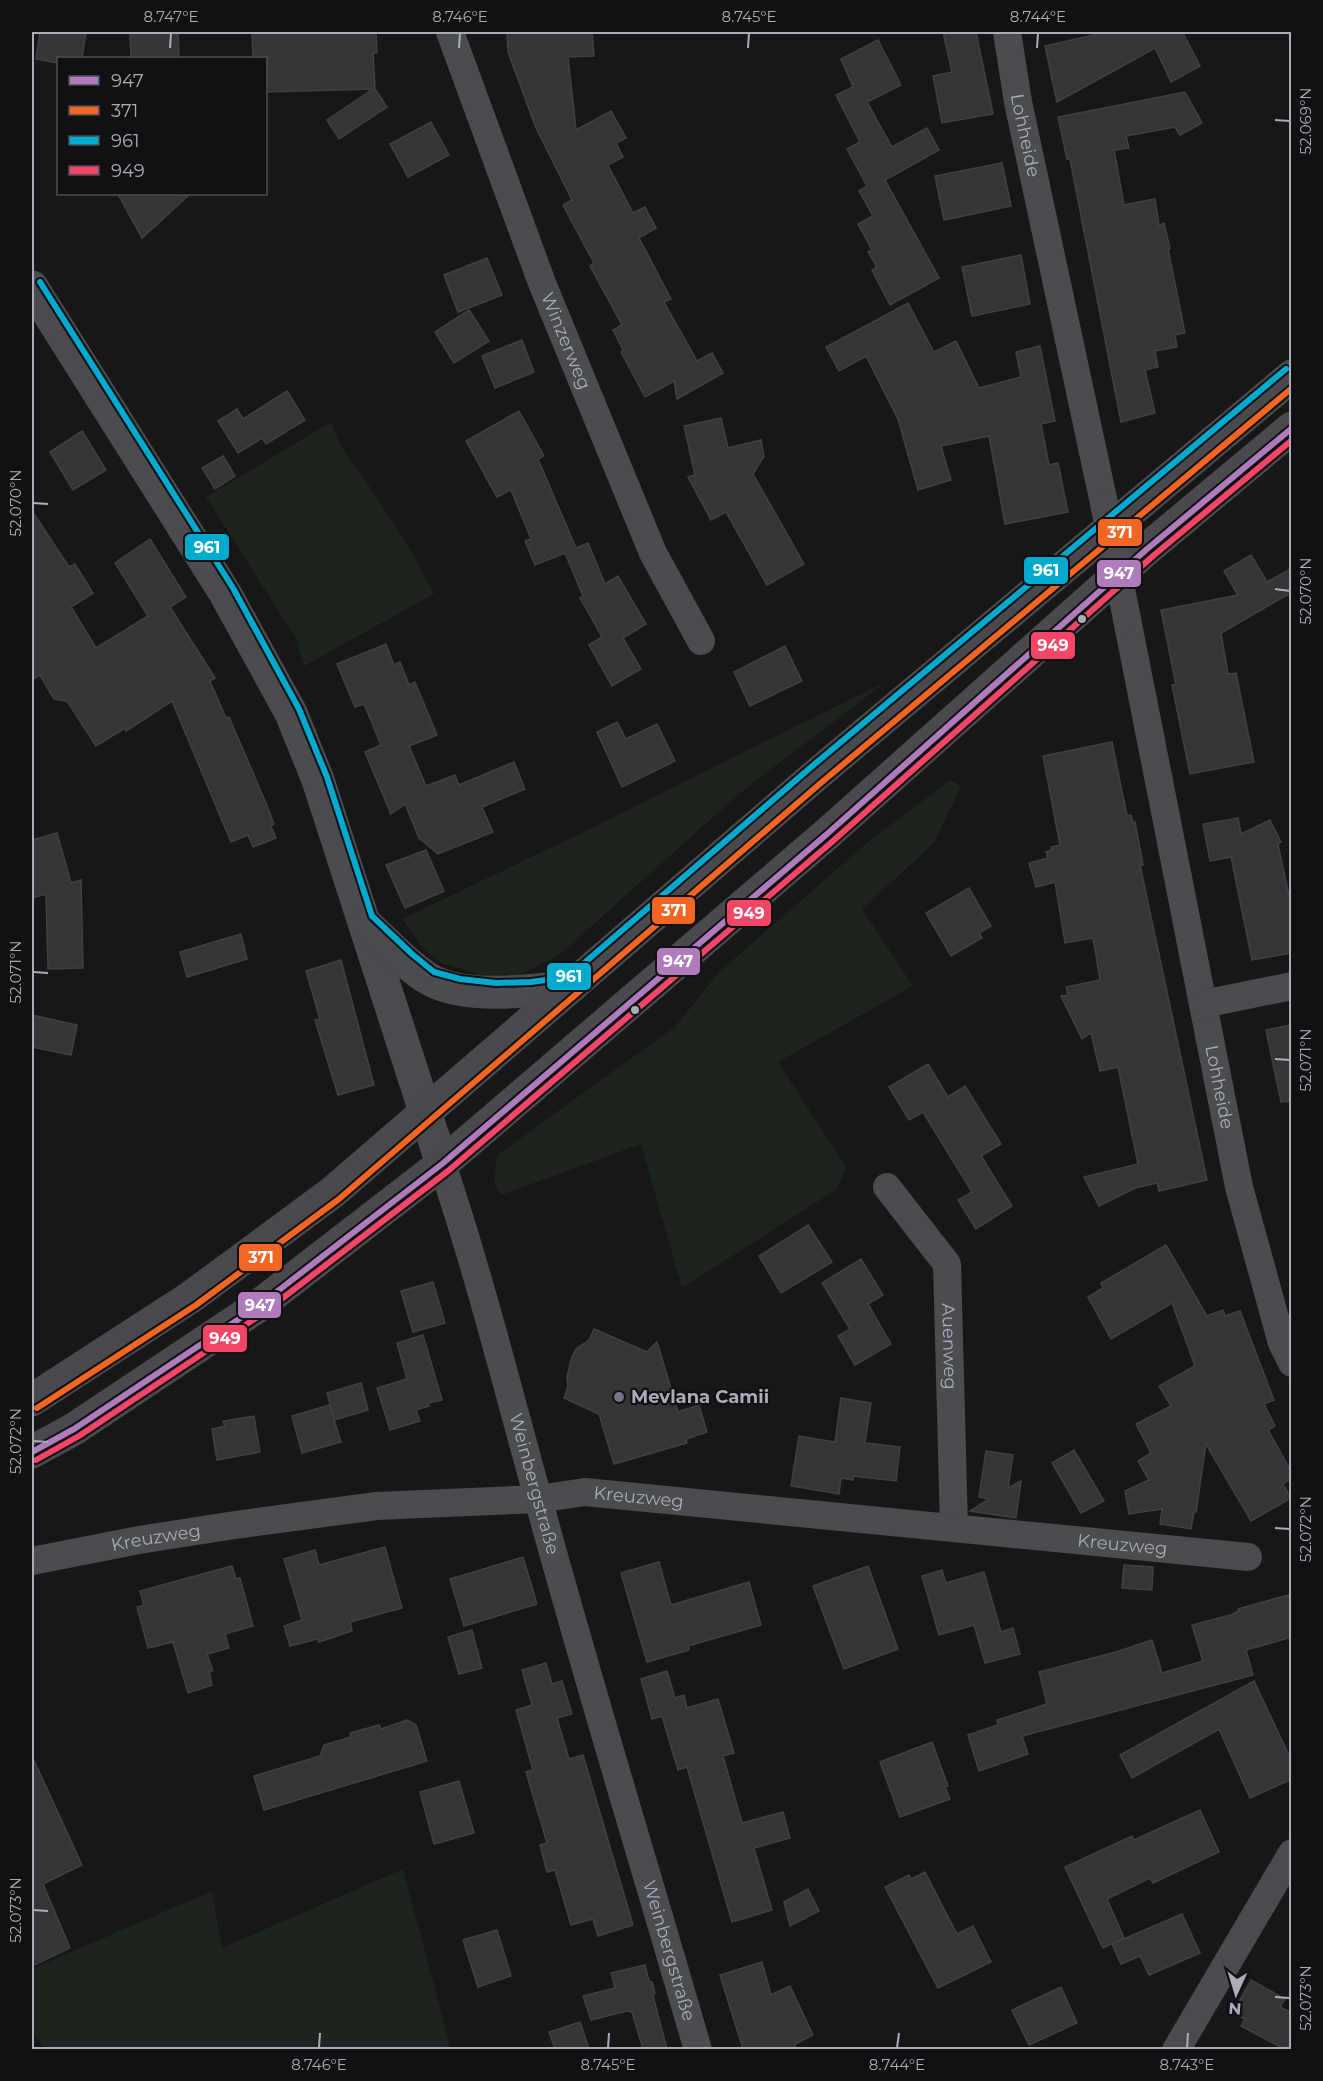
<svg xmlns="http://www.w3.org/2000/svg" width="1323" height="2081" viewBox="0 0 1323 2081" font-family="Montserrat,sans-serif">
<rect width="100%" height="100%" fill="#171717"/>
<!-- green -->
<g fill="#1d241e">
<path d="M331,422C338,447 355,465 369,486C392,521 416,557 434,594L304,666L297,640L206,497Z"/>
<path d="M887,681L740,793L558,956L517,976L474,979V973L441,963L423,948L402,919L596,826Z"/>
<path d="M950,780L961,786L934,843L862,909L913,986L778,1062L846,1167L837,1189L682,1288L641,1144L501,1195L494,1184L497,1155L675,1027L718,973L868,842Z"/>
<path d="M403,1869L451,2049L45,2050L32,2030V1969L212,1891L222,1948Z"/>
</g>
<!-- building -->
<g fill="#353536" stroke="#3f4043" stroke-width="1.5">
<path d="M40,32H86L82,58H58V63L36,59Z"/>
<path d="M130,32H178L179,58H131Z"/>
<path d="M252,32H376L377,53H373L375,89L387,107L339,139L327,120L373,89L266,92V58H253Z"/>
<path d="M507,32H592L594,56L568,57L576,130L611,111L626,138L616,143L623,157L608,165L633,213L645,207L656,228L639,238L671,299L664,302L697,361L712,353L723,373L677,399L674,381L645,397L621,352L623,350L613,330L622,325L590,266L594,263L563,205L572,200L536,128L508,52Z"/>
<path d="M943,32H976L993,114L942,123L933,76L952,72Z"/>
<path d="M1107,32H1185L1183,33L1200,66L1171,82L1155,48L1057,102L1045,46Z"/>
<path d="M878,40L901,85L867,102L892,147L927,128L939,150L885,180L939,278L890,305L872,270L877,267L868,252L872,250L858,224L873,216L859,191L867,186L847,149L860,142L836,95L853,87L841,59Z"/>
<path d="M1185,92L1202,123L1180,135L1175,127L1126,136L1129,148L1114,150L1124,205L1155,199L1159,226L1164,223L1170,249H1168L1185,333L1175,335L1177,347L1155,351L1158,367L1145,370L1155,413L1121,422L1070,159H1067L1058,117Z"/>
<path d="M431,122L449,155L408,177L390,144Z"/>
<path d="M1002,163L1011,206L944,220L935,176Z"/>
<path d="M118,194H190L142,238Z"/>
<path d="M1021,255L1030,304L972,316L962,267Z"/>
<path d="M487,258L502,295L458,312L444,275Z"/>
<path d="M908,303L934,352L956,341L979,388L1021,377L1016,352L1040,346L1055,421L1041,424L1049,465L1058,463L1068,512L1005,524L989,436L941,446L951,480L918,490L898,419L866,356L839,371L826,347Z"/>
<path d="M469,310L489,341L454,363L435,332Z"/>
<path d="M522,340L534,372L495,388L482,356Z"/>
<path d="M287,391L305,420L266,444L262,438L238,453L218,421L237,409L243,419Z"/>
<path d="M519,411L544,456L538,459L576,548L588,543L605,584L618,576L646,624L623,638L641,669L612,686L589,645L602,637L580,598L583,596L565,553L535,565L525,541L531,539L511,490L497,497L466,441Z"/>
<path d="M721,418L728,448L761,440L764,456L753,474L804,564L767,585L726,512L711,520L688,477L695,475L684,426Z"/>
<path d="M82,431L106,470L73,490L50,452Z"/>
<path d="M223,456L235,476L215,489L202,468Z"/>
<path d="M32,511L69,567L75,564L93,593L71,607L96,648L148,616L115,563L150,539L186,597L170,607L215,678L210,681L226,718L229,717L266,803L274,824L271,826L276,838L253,847L248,835L231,842L172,701L126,731L125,728L96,746L67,701L54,699L40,675L32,680Z"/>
<path d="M1251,555L1267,582L1292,568V592L1221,633L1228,674L1236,673L1254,762L1190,774L1172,685H1176L1161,610L1238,595L1224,571Z"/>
<path d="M386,644L394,665L400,662L409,685L415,682L437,735L409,746L426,786L455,775L459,785L514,762L525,789L482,807L493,832L438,854L419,838L405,804L391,814L365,752L381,745L364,704L355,707L337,664Z"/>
<path d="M785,646L802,681L750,706L734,672Z"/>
<path d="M617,722L626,739L657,724L675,761L622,787L597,732Z"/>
<path d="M1112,742L1127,816L1131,815L1133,823L1135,822L1143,865H1140L1207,1180L1159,1191L1157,1183L1135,1188L1099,1206L1084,1177L1138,1164L1118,1067L1100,1071L1091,1033L1082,1039L1061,996L1068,995L1066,987L1100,980L1093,938L1065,943L1055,882L1036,887L1029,863L1048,858L1046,852L1052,850L1051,847L1060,845L1043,756Z"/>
<path d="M1238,818L1241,834L1270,820L1281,842L1278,844L1292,910V953L1252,960L1231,857L1210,861L1203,824Z"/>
<path d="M57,833L71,883L81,880L83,968L48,969L46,894L32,898V840Z"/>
<path d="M426,850L444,891L405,908L386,865Z"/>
<path d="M969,888L991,926L979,933L982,938L951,956L926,913Z"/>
<path d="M241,934L247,959L187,977L180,952Z"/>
<path d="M341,960L374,1085L338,1095L315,1020L320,1019L306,971Z"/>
<path d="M32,1015L77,1025L71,1055L32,1047Z"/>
<path d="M1292,1025V1101L1281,1102L1266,1030Z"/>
<path d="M928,1064L948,1097L965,1086L1001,1144L981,1156L1012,1206L976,1229L958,1200L972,1192L923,1112L909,1120L889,1087Z"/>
<path d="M808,1225L832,1262L781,1293L759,1256Z"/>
<path d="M1166,1245L1207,1316L1223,1310L1225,1316L1240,1311L1274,1400L1264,1404L1275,1426L1268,1430L1292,1473V1478L1283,1484L1291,1498L1251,1521L1206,1444L1196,1512H1194L1191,1529L1160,1524L1162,1509L1129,1514L1125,1491L1149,1480L1138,1461L1151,1453L1136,1424L1171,1406L1159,1386L1195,1366L1172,1303L1111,1339L1088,1297L1103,1288L1101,1283Z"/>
<path d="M861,1259L883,1295L868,1304L891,1344L855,1365L838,1336L850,1329L822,1283Z"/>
<path d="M433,1282L445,1323L413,1332L401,1291Z"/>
<path d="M594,1329L647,1352L657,1342L678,1412L699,1405L707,1432L686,1439L687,1443L614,1464L599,1414L564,1398L568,1387L567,1376L572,1357L576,1349L589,1340Z"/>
<path d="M423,1335L442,1400L428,1403L429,1406L416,1410L420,1421L390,1430L377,1388L407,1379L397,1343Z"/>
<path d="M361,1383L368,1410L334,1420L341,1442L302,1453L292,1416L330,1405L334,1418L327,1393Z"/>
<path d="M841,1398L871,1403L865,1443L900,1447L896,1481L853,1476V1480L841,1478L839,1494L791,1486L799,1436L835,1442Z"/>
<path d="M254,1416L260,1452L217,1460L212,1429L225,1426L223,1421Z"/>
<path d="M1074,1450L1104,1501L1081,1513L1052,1463Z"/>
<path d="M986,1451L1013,1455L1008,1488L1021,1481L1016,1518L970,1511L989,1499L979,1497Z"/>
<path d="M385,1547L402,1608L350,1622L352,1631L319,1642L317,1639L290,1646L284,1626L302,1620L284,1559L315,1550L319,1565Z"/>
<path d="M523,1557L537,1604L464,1626L450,1579Z"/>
<path d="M659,1562L671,1605L749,1582L761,1625L688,1646L689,1650L647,1662L621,1573Z"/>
<path d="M1124,1565L1153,1567L1152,1590L1122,1588Z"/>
<path d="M232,1566L236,1579L240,1578L253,1626L225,1634L229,1648L207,1654L213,1671H209L212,1685L188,1693L173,1642L148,1648L137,1607L144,1605L140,1591Z"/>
<path d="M868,1566L898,1649L844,1669L813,1586Z"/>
<path d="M942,1570L946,1583L984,1572L1001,1632L1013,1628L1020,1654L985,1663L974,1625L939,1635L922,1576Z"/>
<path d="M1292,1594V1637L1246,1650L1253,1675L1022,1736L1028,1754L979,1771L968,1735L998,1725L997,1720L1047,1704L1039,1672L1116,1652L1152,1640L1162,1673L1203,1661L1192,1625L1234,1614V1613L1239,1611L1238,1609Z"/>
<path d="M472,1630L482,1668L459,1674L448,1637Z"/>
<path d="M546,1663L552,1684L562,1681L572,1714L557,1718L569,1759L583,1755L633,1925L598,1936L593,1919L571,1925L555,1870L547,1872L540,1845L547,1843L526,1772L533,1770L516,1710L532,1705L522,1670Z"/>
<path d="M667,1671L675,1698L684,1695L687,1708L718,1699L734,1753L723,1756L742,1823L783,1812L790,1838L754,1848L772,1910L732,1922L687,1767L678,1770L662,1716L652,1719L641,1679Z"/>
<path d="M1254,1681L1292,1762V1779L1250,1798L1219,1729L1132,1778L1120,1755Z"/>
<path d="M407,1720L416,1725L427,1761L264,1810L254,1776L320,1756L324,1745L351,1737L350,1733L379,1725L381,1729Z"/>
<path d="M932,1742L948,1786L945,1787L950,1799L900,1817L880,1762Z"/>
<path d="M32,1756L82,1865L43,1884L70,1948L32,1966Z"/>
<path d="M459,1781L474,1833L434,1844L420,1792Z"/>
<path d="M1200,1810L1219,1852L1153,1883L1150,1878L1107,1899L1124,1938L1103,1948L1065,1867L1132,1836L1134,1840Z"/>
<path d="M925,1872L957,1934L973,1926L991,1962L938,1988L885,1887L909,1875L911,1879Z"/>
<path d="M808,1889L819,1911L790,1926L784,1902Z"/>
<path d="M1182,1914L1200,1953L1149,1975L1140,1956L1121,1964L1112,1944Z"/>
<path d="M497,1930L511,1976L478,1987L463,1940Z"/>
<path d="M762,1962L771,1995L790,1986L813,2035L795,2044L796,2049H743L720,1975Z"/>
<path d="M645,1965L649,1981L652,1982L655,1993L653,1996L667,2049H643L632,2012L627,2011L591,2020L583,1996L615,1988L611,1973Z"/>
<path d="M1251,1980L1285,1999L1280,2007L1292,2013V2049H1284L1241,2026L1245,2019L1233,2013Z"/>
<path d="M1061,1987L1077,2023L1029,2045L1012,2010Z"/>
<path d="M580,2022L589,2049H555L549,2032Z"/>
</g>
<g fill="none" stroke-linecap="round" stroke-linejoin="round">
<!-- minor -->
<g stroke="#4b4c50" stroke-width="28">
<path id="s1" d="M450,32L542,283L653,553L701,641"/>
<path id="s2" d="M1007,32L1018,102L1105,508"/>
<path id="s3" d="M1127,619L1239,1187L1282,1343L1292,1363"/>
<path d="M1203,1004L1292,986"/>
<path id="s4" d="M442,1164C479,1274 507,1386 538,1498C588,1683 645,1866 698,2050"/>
<path id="s5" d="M887,1187L947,1264L954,1527"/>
<path id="s6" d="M32,1561L139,1540L235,1525L377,1506L538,1499L585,1492L1248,1557"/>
<path d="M1176,2050L1292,1853"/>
</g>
<!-- tertiary -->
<g stroke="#4b4c50" stroke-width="33">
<path d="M32,287L225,593L291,713L318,780L442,1164"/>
<path d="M366,924C386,942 406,965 429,979C464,1000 533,991 572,986"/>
</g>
<!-- secondary -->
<g stroke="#4a4a4e" stroke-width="33">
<path d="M32,1400L191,1297L333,1192L816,775L1292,376"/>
<path d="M32,1452L74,1429L257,1307L442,1164L827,834L1147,549L1292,428"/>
</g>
<!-- minor-bridge -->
<path stroke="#4b4c50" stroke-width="28" d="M1105,508L1127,619"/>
<!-- bus-1 casing -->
<g stroke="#111113" stroke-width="10">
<path id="bus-1" d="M32,1452L74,1429L257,1307L442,1164L827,834L1147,549L1292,428"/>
</g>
<!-- bus-2 casing -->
<g stroke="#111113" stroke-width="10">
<path id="bus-2" d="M37,1408L196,1305L339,1199L822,782L1292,388"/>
</g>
<!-- bus-3 casing -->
<g stroke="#111113" stroke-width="10">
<path id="bus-3" d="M40,282L233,588L299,709L327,777L372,916L412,954L434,972L460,979L496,983L531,982L568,977L810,768L1286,369"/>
</g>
<!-- bus-4 casing -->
<g stroke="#111113" stroke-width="10">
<path id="bus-4" d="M36,1460L79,1436L262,1314L448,1171L833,841L1153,556L1292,440"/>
</g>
<!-- bus-1 -->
<use href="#bus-1" stroke="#b07bbd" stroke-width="6"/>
<!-- bus-2 -->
<use href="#bus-2" stroke="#f26522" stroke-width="6"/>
<!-- bus-3 -->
<use href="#bus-3" stroke="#00a9ce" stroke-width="6"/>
<!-- bus-4 -->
<use href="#bus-4" stroke="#f34667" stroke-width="6"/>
</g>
<!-- ticks -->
<path fill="none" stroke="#a8adb8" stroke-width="2" d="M170,48L171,33M459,48L460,33M748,48L749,33M1037,48L1038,33M1275,120L1290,121M33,503L48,504M1275,589L1290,591M33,972L48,973M1275,1059L1290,1060M33,1441L48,1442M1275,1528L1290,1529M33,1910L48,1911M1275,1997L1290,1998M319,2048L320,2033M608,2048L609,2033M897,2048L899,2033M1187,2048L1188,2033"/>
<!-- markers -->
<g fill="#a8adb8" stroke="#111113" stroke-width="2">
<circle cx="1082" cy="619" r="5"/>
<circle cx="635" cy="1010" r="5"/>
</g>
<circle fill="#757880" stroke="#111113" stroke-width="2" cx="619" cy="1397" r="6"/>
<g text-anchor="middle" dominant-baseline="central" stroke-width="4.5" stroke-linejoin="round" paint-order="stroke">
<!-- street labels -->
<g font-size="18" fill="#a8adb8" stroke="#111113">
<text stroke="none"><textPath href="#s2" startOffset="105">Lohheide</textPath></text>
<text stroke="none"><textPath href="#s1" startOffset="330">Winzerweg</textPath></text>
<text stroke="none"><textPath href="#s3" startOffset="477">Lohheide</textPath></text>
<text stroke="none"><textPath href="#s5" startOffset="180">Auenweg</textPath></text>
<text stroke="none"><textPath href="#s4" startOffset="333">Weinbergstraße</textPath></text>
<text stroke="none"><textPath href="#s6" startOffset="612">Kreuzweg</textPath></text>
<text stroke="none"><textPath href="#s6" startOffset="126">Kreuzweg</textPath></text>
<text stroke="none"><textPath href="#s6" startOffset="1098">Kreuzweg</textPath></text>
<text stroke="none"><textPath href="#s4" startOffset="819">Weinbergstraße</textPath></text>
</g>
<!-- poi labels -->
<g font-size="18" font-weight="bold" fill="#a8adb8" stroke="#111113" text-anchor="start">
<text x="631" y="1397">Mevlana Camii</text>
</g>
</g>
<g stroke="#111113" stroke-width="2">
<rect x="1097" y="518" width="46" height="29" rx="6" fill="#f26522"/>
<rect x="184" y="533" width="46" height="28" rx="6" fill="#00a9ce"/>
<rect x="1023" y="556" width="46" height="29" rx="6" fill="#00a9ce"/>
<rect x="1096" y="559" width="46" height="29" rx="6" fill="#b07bbd"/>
<rect x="1030" y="631" width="46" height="29" rx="6" fill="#f34667"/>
<rect x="651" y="896" width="45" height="29" rx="6" fill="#f26522"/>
<rect x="726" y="899" width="46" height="28" rx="6" fill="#f34667"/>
<rect x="656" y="947" width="45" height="29" rx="6" fill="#b07bbd"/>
<rect x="546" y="962" width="46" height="29" rx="6" fill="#00a9ce"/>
<rect x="238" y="1243" width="45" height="29" rx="6" fill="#f26522"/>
<rect x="237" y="1291" width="45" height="28" rx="6" fill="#b07bbd"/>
<rect x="202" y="1324" width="46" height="29" rx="6" fill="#f34667"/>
</g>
<g font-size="16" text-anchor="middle" font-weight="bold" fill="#fff">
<text x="1120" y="538">371</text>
<text x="207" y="553">961</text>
<text x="1046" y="576">961</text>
<text x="1119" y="579">947</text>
<text x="1053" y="651">949</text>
<text x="674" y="916">371</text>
<text x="749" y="919">949</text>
<text x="678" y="967">947</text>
<text x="569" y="982">961</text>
<text x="261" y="1263">371</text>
<text x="260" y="1311">947</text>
<text x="225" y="1344">949</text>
</g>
<!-- border -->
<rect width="1323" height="2081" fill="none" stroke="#111113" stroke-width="66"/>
<!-- legend -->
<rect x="57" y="57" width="210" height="138" fill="#111113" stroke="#4d4f55" stroke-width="1.5"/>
<rect x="69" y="76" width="30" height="9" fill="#b07bbd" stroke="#4d4f55" stroke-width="1.5"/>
<text x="111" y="87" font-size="18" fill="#a8adb8">947</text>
<rect x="69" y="106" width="30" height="9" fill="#f26522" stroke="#4d4f55" stroke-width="1.5"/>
<text x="111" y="117" font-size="18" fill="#a8adb8">371</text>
<rect x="69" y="136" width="30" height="9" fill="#00a9ce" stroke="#4d4f55" stroke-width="1.5"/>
<text x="111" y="147" font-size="18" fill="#a8adb8">961</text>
<rect x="69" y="166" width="30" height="9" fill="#f34667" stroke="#4d4f55" stroke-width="1.5"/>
<text x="111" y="177" font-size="18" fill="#a8adb8">949</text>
<!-- north arrow -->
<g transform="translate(1236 1994) rotate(184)" stroke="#111113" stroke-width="4.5" paint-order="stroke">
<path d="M0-4.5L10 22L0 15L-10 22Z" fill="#a8adb8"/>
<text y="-9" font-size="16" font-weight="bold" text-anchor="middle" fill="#a8adb8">N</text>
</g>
<rect x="33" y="33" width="1257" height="2015" fill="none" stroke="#a8adb8" stroke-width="2"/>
<g font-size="15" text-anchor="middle" fill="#a8adb8">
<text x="171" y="22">8.747°E</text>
<text x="460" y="22">8.746°E</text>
<text x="749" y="22">8.745°E</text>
<text x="1038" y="22">8.744°E</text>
<text transform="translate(1306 121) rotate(-90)" y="5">52.069°N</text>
<text transform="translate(16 503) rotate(-90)" y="5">52.070°N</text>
<text transform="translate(1306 591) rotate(-90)" y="5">52.070°N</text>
<text transform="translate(16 972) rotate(-90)" y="5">52.071°N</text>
<text transform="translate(1306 1060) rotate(-90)" y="5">52.071°N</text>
<text transform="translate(16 1441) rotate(-90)" y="5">52.072°N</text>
<text transform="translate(1306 1529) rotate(-90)" y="5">52.072°N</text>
<text transform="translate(16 1910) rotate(-90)" y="5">52.073°N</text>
<text transform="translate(1306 1998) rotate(-90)" y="5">52.073°N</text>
<text x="319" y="2070">8.746°E</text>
<text x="608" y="2070">8.745°E</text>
<text x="897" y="2070">8.744°E</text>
<text x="1187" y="2070">8.743°E</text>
</g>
</svg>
